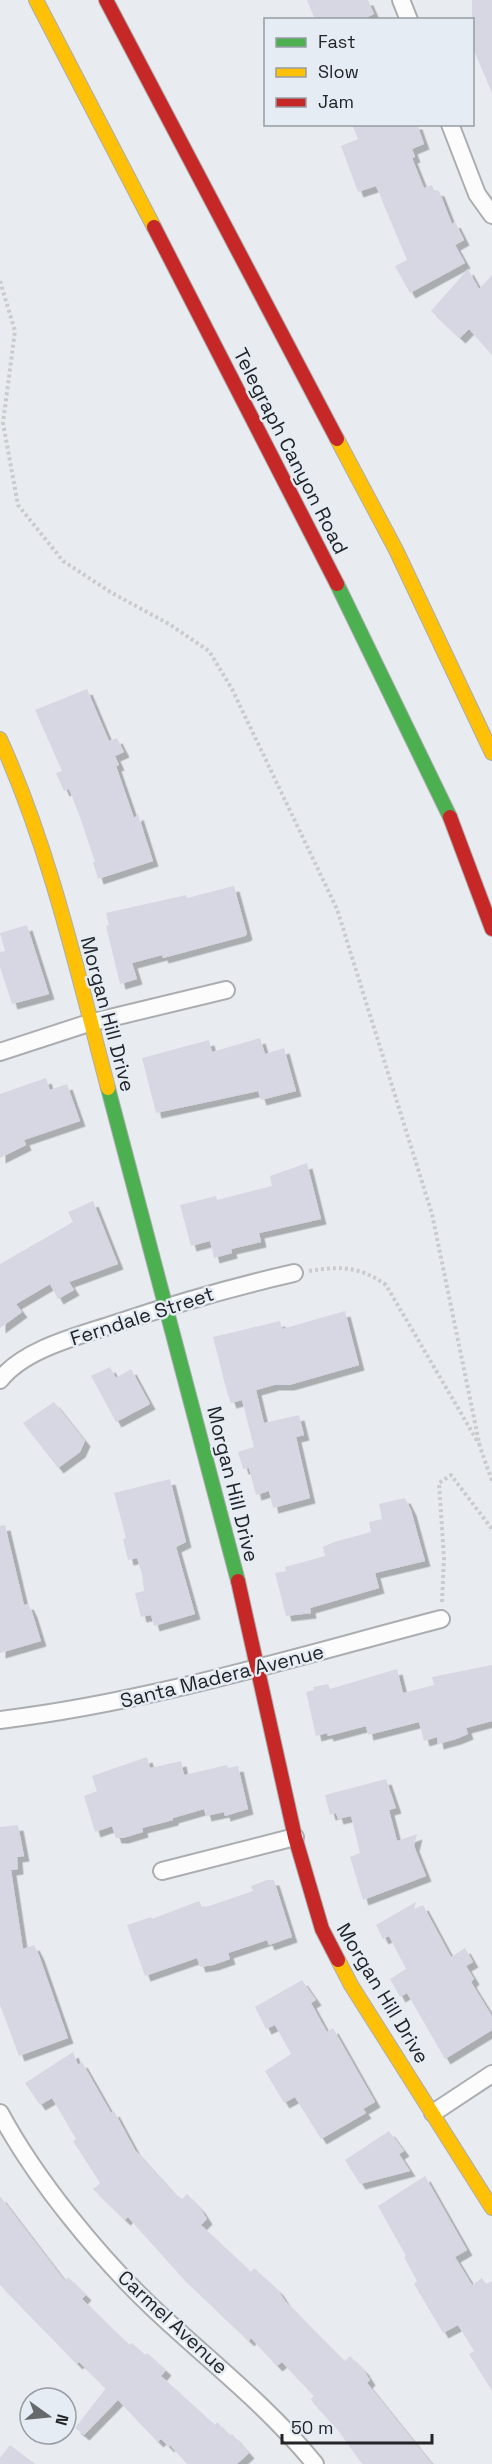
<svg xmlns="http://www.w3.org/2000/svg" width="492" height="2464" viewBox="0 0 492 2464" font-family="'Space Grotesk',sans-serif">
<defs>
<filter id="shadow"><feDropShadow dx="5.5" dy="5.5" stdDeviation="0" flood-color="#0004"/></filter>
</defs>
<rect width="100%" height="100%" fill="#e8ecf0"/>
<!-- building -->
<g fill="#d6d7e3" filter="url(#shadow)">
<path d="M307,0H368L374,14L361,20H315Z"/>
<path d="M472,0H492V93L472,46Z"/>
<path d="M352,124H417L424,144L412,149L415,157L412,158L424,188L432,185L434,190L439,191L452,224L455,222L464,240L455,245L465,263L410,293L395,266L407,260L376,186L358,192L341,146L358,139Z"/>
<path d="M468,269L479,289L492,275V355L469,329L460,338L431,311Z"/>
<path d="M87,689L109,741L117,738L124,752L115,756L119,765L116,766L134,818L138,814L153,861L98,879L93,862H95L80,817L69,789L64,791L56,773L62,771L35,710Z"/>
<path d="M234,886L247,934L245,936L163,958L162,955L132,963L137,979L120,984L106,926L109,925L106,913L186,895L187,898Z"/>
<path d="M27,925L49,994L12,1004L0,967V952L5,951L0,933Z"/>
<path d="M260,1038L265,1054L284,1048L296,1091L261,1100L258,1091L156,1113L142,1058L209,1040L212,1052Z"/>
<path d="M46,1078L50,1090L67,1084L80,1121L24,1140L26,1145L0,1158V1094Z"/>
<path d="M307,1163L321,1219L259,1233L261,1242L231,1249L232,1253L214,1258L210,1241L191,1246L180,1205L216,1196L217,1200L272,1186L270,1176Z"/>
<path d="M93,1201L118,1264L69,1282L74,1290L58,1299L50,1284L16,1304L22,1312L0,1328V1264L73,1222L68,1212Z"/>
<path d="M345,1311L359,1365L289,1385H274L256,1390L264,1423L299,1415L304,1435L296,1437L310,1498L273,1508L269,1491L256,1495L249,1468L243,1469L238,1452L254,1447L242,1400L231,1403L227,1392L213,1337L280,1321L282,1329Z"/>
<path d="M110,1367L116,1378L131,1369L150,1404L116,1422L91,1376Z"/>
<path d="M54,1402L85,1441L80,1452L58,1468L23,1423Z"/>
<path d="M170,1479L186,1542L176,1547L195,1614L154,1626L151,1615L141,1617L135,1593L144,1591L142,1574L137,1558L128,1560L123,1539L126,1538L114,1493Z"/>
<path d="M405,1498L411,1510L425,1561L375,1573L379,1588L310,1608L311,1613L286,1616L275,1573L286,1571L285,1567L325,1556L323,1547L334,1542L371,1532L369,1522L382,1519L379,1504Z"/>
<path d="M5,1525L24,1605L28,1604L32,1612L41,1641L0,1653V1526Z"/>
<path d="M492,1665V1721L466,1728L468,1734L456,1739L438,1744L437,1737L424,1741L419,1722L368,1735L366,1726L328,1736L327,1733L316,1736L306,1692L314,1690L313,1687L328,1684L330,1689L397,1669L403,1693L434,1685L432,1677Z"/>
<path d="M147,1757L150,1768L181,1761L184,1775L227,1765L228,1768L238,1766L248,1809L225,1816L224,1812L206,1816L204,1809L173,1818V1820L142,1828L143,1832L123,1838H116L112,1826L95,1832L84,1796L97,1791L92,1776Z"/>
<path d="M386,1779L396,1808L389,1810L397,1841L417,1834L414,1846L426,1876L363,1900L350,1857L360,1853L351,1816L338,1819L336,1813L330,1815L325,1795Z"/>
<path d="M18,1825L24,1856L17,1857L18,1869L11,1870L23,1949L34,1945L39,1955L68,2038L19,2056L0,2005V1827Z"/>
<path d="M267,1880H274L292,1937L269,1945L267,1940L228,1953L230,1959L213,1965L200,1967L197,1958L145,1976L127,1925L151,1917L152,1919L199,1901L202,1907L209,1906L253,1891L251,1886Z"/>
<path d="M416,1902L414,1909L423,1905L451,1957L465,1948L473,1962L466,1966L474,1979L471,1982L492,2016V2030L445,2059L407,1993L400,1997L390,1979L406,1969L389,1936L383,1939L376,1925Z"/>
<path d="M302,1980L316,2000L311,2003L327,2032L333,2028L375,2102L363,2109L366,2113L321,2139L295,2097L284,2103L265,2071L291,2054L275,2025L266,2029L255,2007Z"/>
<path d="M73,2052L78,2065L82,2062L111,2113L114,2111L135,2150L172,2191L182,2199L187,2194L200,2208L207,2219L201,2225L251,2272L254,2268L278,2290L285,2301L335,2352L345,2361L350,2356L363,2369L370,2380L367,2383L432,2464H362L337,2429L314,2404L311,2399L314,2396L282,2362L277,2366L251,2338L249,2341L180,2275L128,2217L125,2220L93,2189L100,2183L73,2141L76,2139L52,2098L40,2105L25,2083Z"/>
<path d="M389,2131L404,2151L399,2154L410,2171L360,2184L345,2160Z"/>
<path d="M425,2176L467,2250L455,2257L472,2285L482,2278L486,2284L492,2281V2391L469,2354L474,2351L458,2325L443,2333L414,2284L417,2281L404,2257L406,2256L378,2206Z"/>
<path d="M0,2196L65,2281L68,2277L86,2295L82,2299L129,2345L132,2343L145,2355L147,2353L166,2370L161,2376L215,2425L217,2422L230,2436L232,2434L249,2453L237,2464H187L170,2445L169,2447L161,2439L158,2442L118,2400L84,2435L75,2428L106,2388L79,2362L77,2364L0,2285Z"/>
<path d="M10,2445L35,2464H0V2458Z"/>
</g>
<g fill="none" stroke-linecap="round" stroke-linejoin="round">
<!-- street casing -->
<g stroke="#abaeb1" stroke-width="20">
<g id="street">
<path d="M401,0L409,20"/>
<path d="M450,124L477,194L492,215"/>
<path d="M0,1052L89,1023L226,990"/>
<path d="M0,1380C24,1349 78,1336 114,1324C174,1304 233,1287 294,1273"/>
<path d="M0,1720C150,1702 295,1657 441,1619"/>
<path d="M162,1871L295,1837"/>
<path d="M0,2113C36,2180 99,2257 154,2309C209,2361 267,2405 315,2464"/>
<path d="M433,2113L492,2074"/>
</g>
</g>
<!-- fast casing -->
<g stroke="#abaeb1" stroke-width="16">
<g id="fast">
<path d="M337,584L450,817"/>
<path d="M108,1088L238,1581"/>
</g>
</g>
<!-- slow casing -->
<g stroke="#abaeb1" stroke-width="16">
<g id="slow">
<path d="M36,0L154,227"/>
<path d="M337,439L396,550L492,753"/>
<path d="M0,739C50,850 77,970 108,1088"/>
<path d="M338,1960L351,1985L492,2208"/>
</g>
</g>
<!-- jam casing -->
<g stroke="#abaeb1" stroke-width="16">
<g id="jam">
<path d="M106,0L337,439"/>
<path d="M154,227L337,584"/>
<path d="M450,817L492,929"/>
<path d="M238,1581L295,1837L322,1929L338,1960"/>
</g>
</g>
<!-- path -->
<g stroke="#cacbcc" stroke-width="4" stroke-dasharray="3 3" stroke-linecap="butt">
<path d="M0,281L15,331L3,423L18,505L63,561L112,593L169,624L209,651L232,689L337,909L432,1214L480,1447L492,1481"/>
<path d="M309,1271C341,1266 359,1266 386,1285L479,1444"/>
<path d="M442,1602L444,1558L439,1483L451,1475L492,1529"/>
</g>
<!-- street -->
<use href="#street" stroke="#fcfcfd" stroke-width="16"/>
<!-- fast -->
<use href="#fast" stroke="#4caf50" stroke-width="14"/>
<!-- slow -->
<use href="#slow" stroke="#ffc107" stroke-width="14"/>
<!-- jam -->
<use href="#jam" stroke="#c62828" stroke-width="14"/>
</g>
<g text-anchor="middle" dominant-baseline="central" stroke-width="5" stroke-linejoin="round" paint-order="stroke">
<!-- street labels -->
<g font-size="20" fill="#222427" stroke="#e5ecf4">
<text transform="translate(291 451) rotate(63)">Telegraph Canyon Road</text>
<text transform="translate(108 1014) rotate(75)">Morgan Hill Drive</text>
<text transform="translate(142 1316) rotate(-18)">Ferndale Street</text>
<text transform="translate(233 1484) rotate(76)">Morgan Hill Drive</text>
<text transform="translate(222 1676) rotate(-14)">Santa Madera Avenue</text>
<text transform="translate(383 1993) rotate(59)">Morgan Hill Drive</text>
<text transform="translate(173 2322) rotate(43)">Carmel Avenue</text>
</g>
</g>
<!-- legend -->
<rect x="264" y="18" width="210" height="108" fill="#e5ecf4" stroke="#979ca2" stroke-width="1.5"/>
<rect x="276" y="38" width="30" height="9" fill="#4caf50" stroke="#979ca2" stroke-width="1.5"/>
<text x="318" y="48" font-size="18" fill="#222427">Fast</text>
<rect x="276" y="68" width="30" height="9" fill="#ffc107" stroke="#979ca2" stroke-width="1.5"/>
<text x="318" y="78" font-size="18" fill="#222427">Slow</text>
<rect x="276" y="98" width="30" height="9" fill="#c62828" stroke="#979ca2" stroke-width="1.5"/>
<text x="318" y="108" font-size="18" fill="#222427">Jam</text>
<!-- north arrow -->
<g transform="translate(48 2416) rotate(105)"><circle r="28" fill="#e5ecf4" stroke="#979ca2" stroke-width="1.5"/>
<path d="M0-4.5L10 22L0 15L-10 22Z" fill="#676a6d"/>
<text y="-9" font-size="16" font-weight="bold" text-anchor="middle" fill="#222427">N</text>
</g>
<!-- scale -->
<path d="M282 2434v9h150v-9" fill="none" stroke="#222427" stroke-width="3"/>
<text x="291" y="2434" font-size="18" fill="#222427" stroke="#e5ecf4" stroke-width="4.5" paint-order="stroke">50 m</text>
</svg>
